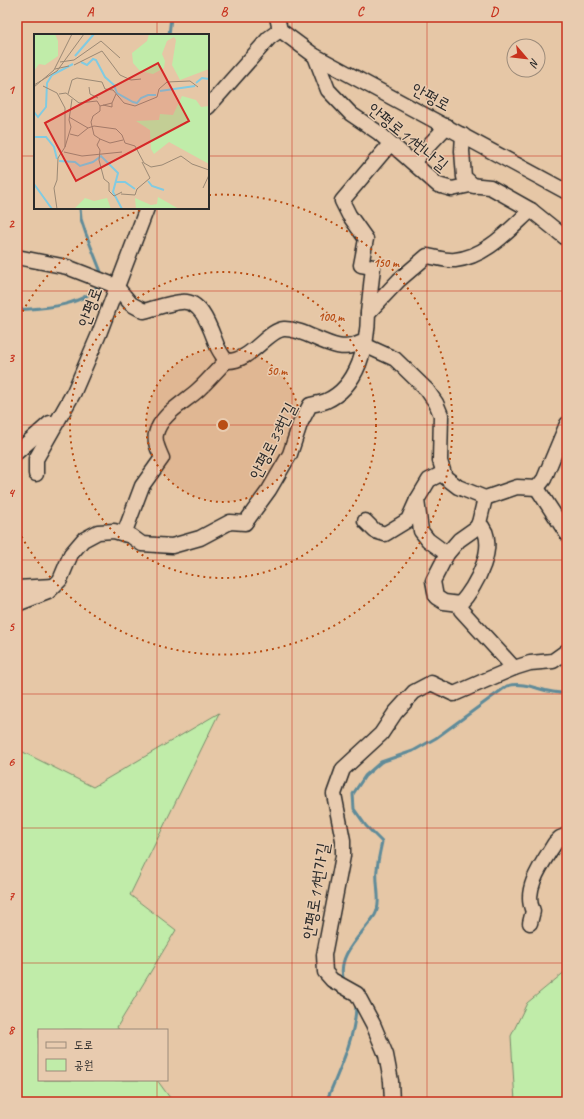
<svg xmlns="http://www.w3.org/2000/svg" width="584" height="1119" viewBox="0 0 584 1119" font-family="Caveat,'Poor Story',sans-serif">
<rect width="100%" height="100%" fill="#e6c7a6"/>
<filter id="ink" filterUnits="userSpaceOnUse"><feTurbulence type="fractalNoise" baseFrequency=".025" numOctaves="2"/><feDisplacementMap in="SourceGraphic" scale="8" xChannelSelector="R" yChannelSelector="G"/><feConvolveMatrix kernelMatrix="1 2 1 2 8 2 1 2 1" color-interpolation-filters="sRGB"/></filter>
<g filter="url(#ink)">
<!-- green -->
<g fill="#c0eca9" stroke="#768c6a">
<path d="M219,713L130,895L176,930L117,1027L119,1030H39V1080H157L173,1102H17V749L93,787Z"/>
<path d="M567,970V1102H515L511,1036L527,1003Z"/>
</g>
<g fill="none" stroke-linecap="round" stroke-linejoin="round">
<!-- stream -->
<g stroke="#5f8b99" stroke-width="3">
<path d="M169,35L171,17"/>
<path d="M80,208L81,219L86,234L103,277"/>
<path d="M17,310C44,308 82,307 100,284"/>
<path d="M344,981C335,955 363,934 375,915C382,902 375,883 377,869C378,860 380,851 382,842L366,826L354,809L353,794L365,776L381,762L413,751L436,738L507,686C528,680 545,695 567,693"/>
<path d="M326,1102C338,1073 356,1036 356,1005"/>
</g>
<!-- minor casing -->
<g stroke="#2b2b2b" stroke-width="17">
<g id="minor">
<path d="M277,17L280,30L315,56L567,192"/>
<path d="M315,56L328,90L351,114L379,133L438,185L452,189L470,185L490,187L531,210L567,239"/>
<path d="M208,107L269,38L280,30"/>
<path d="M463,135L462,151L464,177L474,186"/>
<path d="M413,162L447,126"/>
<path d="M17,257L67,267L116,286L131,304L144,311C156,308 169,303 181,302C203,299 211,332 218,348C220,352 223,356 226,361C250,363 267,330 284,329C309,328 335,357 360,343L395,359L427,390L436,403L441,415L440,461L445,477L458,487L485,498L517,487L537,488L544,479L567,424"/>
<path d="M368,313L373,267L361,265L366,239L349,215L342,201L390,144"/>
<path d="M17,452L50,423"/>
<path d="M443,473L429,480L417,500L421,531L428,540L447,554"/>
<path d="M36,474V459L74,392L99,334L147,208"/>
<path d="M537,488L567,534"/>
<path d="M485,498L479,523C500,543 476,587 460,604L461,610L514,668"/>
<path d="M365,521L375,531L385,534L408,520L417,500"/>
<path d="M124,534L142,486L162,458C159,451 154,442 156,434C160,415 185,402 198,390C208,381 217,370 226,361"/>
<path d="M17,588L53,586"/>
<path d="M17,604L48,592L60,580L71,554L83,540L98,532L114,531L131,536L142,544L172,546L200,538L230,522L245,523L269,490L290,454L300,424L310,405C315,404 321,403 326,401C358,387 368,345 368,313L399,280L427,256C435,257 446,261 455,260C486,257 509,230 531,210"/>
<path d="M460,604L444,602L436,597L433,581L447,554L459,540L476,528L479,523"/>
<path d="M530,923L533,911C522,889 544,861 555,843L560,838L567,835"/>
<path d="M392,1102L391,1081L386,1055L373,1024L357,994L332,980L325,972L324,955L343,856V840L334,794L343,769L381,734L395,713L414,692L431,683L454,694L514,668L530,663L553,661L567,651"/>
</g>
</g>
<!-- minor -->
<use href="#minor" stroke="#e8cbaf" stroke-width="14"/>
</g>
</g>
<!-- grid -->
<path fill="none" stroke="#c8321e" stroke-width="1" stroke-opacity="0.55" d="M157,17V35M292,17V1102M427,17V1102M17,156H35M208,156H567M157,208V1030M17,291H567M17,425H567M17,560H567M17,694H567M17,828H567M17,963H567M157,1080V1102"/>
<!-- distance rings -->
<circle cx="223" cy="425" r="77" fill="#b94e14" fill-opacity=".12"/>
<g fill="none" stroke="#b94e14" stroke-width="2" stroke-dasharray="2 4">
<circle cx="223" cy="425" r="77"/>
<circle cx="223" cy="425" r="153"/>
<path d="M17 322A230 230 0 0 1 146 208M209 195A230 230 0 1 1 17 528"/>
</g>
<g text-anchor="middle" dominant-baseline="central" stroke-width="3" stroke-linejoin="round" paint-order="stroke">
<!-- street labels -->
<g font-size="17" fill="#2b2b2b" stroke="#e8cbaf">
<text transform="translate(431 97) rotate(28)">안평로</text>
<text transform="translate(408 137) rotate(39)">안평로11번나길</text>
<text transform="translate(90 307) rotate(-70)">안평로</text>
<text transform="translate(273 441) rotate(-63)">안평로33번길</text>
<text transform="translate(316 891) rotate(-81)">안평로11번가길</text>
</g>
</g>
<!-- overview -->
<g transform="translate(34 34)">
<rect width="175" height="175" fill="#e6c7a6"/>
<path d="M0,0H21L24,7V22L11,31L5,30L0,37ZM115,0H175V35L146,46L138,31L142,6L140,3L133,7L128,20L131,27L130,34L119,40L106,37L99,29L98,19L113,7ZM148,62L162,66L167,73L175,72V130L135,108L120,120L117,115L116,96L102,87L125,86L126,80L139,81ZM124,163L145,175H102L101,164L117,171L123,170ZM51,164L60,167L73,164L77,175H40Z" fill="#c0eca9"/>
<path fill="none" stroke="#81cbe2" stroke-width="2" d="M41,22L60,0M47,28L53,31L59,25L62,26L71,43L80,51L83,59L99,68L103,69L107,64L114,61H122M162,49L168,44L175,45M126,57L161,52M0,78L4,83L12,73L13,49L18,41L39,30M0,103H12L20,113L23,125M25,127L41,128L46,132L59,128L67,122L84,139L79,158L88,175M114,147L118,152L130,156M81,148H91L101,155M0,150L18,175"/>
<path fill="none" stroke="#9b8975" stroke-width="1" d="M26,28L40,26L67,7L86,24M40,31L68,17L86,41L97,46L107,45M21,35L35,32M0,51L23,37L50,0M9,52L23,59L31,74V113L24,124L23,146L20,154L23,175M0,53L20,36L38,0M55,53L56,60L64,64M71,55L79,56L90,69L101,72L123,63L125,55L133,48L156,47L164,53M25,60L32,59L45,69L63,67L66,72V77L59,82L57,88L60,101L66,105L63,111L66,116L65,126L70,145L75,149V157L80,162L88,158M34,60L38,46L43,44L68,48L71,55M69,71L78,73V69M66,72L78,69L82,60M35,83L54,94L60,92L82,95L88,101L91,109L101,112L110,129L117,133L128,131L147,122L158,130L175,136M36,100L44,102L54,94M66,105L76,109L89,106M31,113L37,93L35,86L38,65M30,118L48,122L88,118M169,154L175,141M87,160L101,161L103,155L116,144L108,128"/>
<path fill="#d62828" fill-opacity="0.15" stroke="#d62828" stroke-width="2" d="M124,29L155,87L42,147L11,89Z"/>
<rect width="175" height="175" fill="none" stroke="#2b2b2b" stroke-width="2"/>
</g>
<circle cx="223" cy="425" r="6" fill="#b94e14" stroke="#e8cbaf" stroke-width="2"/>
<g font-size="12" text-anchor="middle" font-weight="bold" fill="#b94e14" stroke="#e8cbaf" stroke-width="3" stroke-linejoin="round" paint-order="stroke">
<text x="386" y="267">150 m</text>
<text x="331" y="321">100 m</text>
<text x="277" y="375">50 m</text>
</g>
<!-- margin -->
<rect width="584" height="1119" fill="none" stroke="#e8cbaf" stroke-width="44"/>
<!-- legend -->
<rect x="38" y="1029" width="130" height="52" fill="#e8cbaf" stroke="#9c8b7a"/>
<rect x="46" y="1042" width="20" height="6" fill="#e8cbaf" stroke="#9c8b7a"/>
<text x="74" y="1049" font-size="12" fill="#2b2b2b">도로</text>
<rect x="46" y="1059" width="20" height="12" fill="#c0eca9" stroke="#9c8b7a"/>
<text x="74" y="1069" font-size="12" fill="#2b2b2b">공원</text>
<!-- north arrow -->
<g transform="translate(526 58) rotate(118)"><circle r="19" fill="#e8cbaf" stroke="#9c8b7a"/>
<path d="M0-3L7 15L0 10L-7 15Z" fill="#c8321e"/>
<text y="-6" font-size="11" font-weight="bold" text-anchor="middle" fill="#2b2b2b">N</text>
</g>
<rect x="22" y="22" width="540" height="1075" fill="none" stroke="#c8321e" stroke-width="1.5"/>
<g font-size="13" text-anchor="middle" font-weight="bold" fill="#c8321e">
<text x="90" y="16">A</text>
<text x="224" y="16">B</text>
<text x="360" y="16">C</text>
<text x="494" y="16">D</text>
<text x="11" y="94">1</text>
<text x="11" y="228">2</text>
<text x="11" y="362">3</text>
<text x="11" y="497">4</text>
<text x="11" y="631">5</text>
<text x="11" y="766">6</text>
<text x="11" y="900">7</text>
<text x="11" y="1034">8</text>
</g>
</svg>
